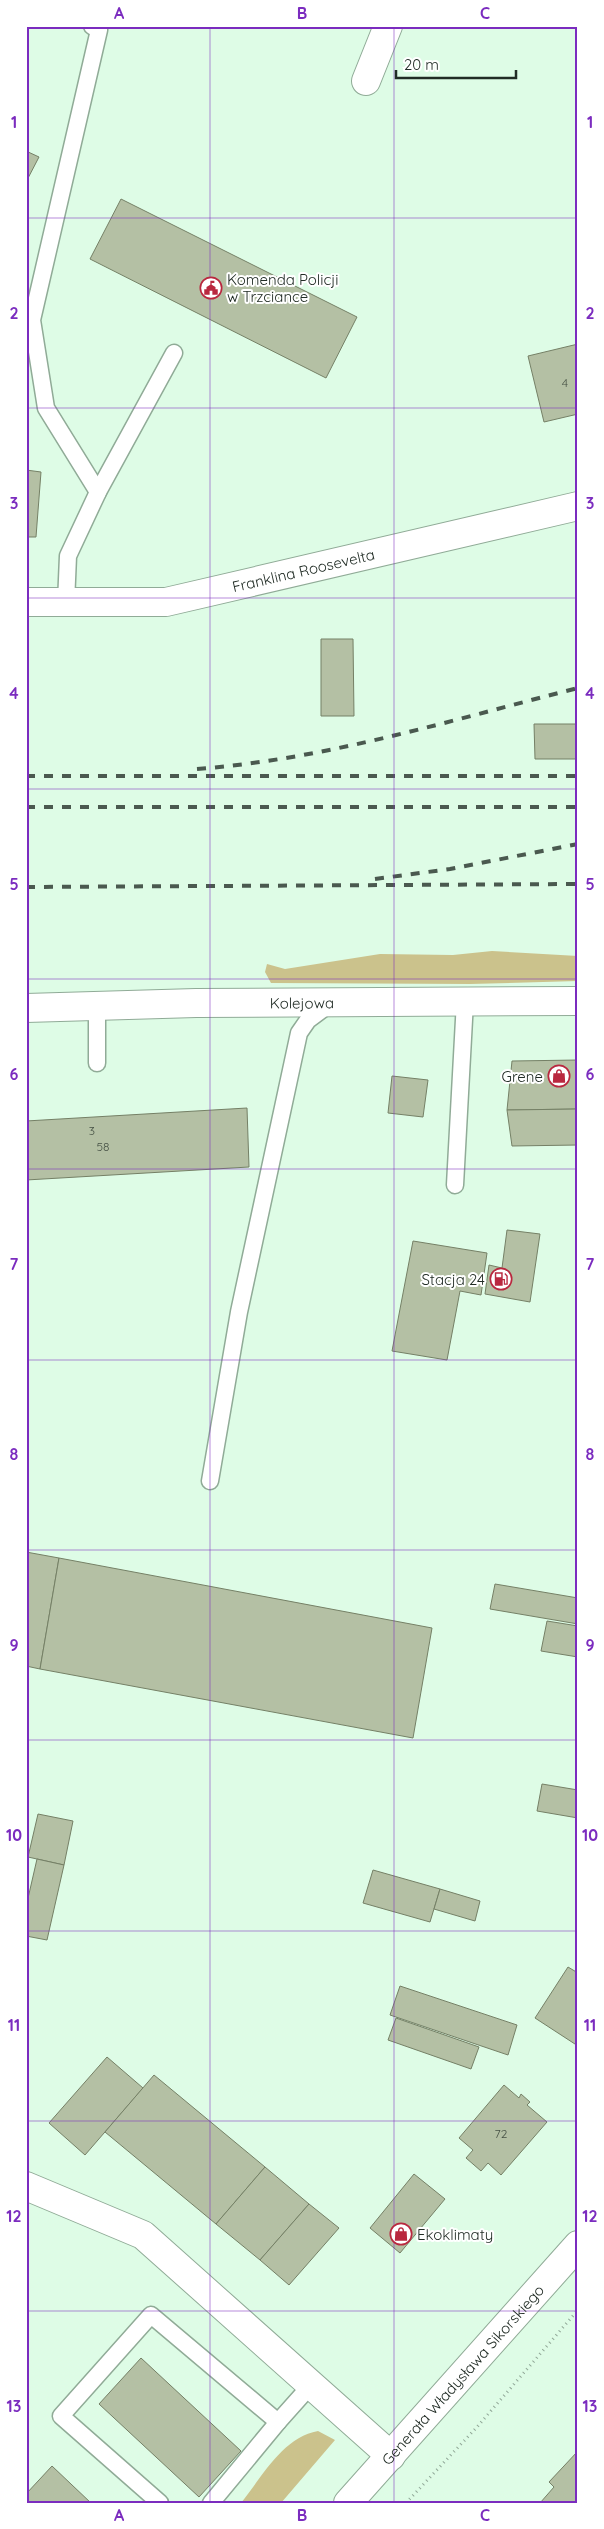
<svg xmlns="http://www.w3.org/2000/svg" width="604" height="2529" viewBox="0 0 604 2529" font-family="Quicksand,sans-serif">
<rect width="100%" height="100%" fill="#defce6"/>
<!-- green -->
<g fill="#cbc28c">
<path d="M492,951L578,956V981L470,984L271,983L265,972L267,964L285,969L380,954L453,955Z"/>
<path d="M318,2431L335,2440L281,2503H241C262,2477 283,2437 318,2431Z"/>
</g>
<!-- building -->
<g fill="#b4c0a4" stroke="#758066">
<path d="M26,151L39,157L26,182Z"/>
<path d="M121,199L357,317L326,378L90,259Z"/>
<path d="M578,344V414L544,422L528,356Z"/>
<path d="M26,470L41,472L36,537H26Z"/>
<path d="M321,639H353L354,716H321Z"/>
<path d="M534,724H578V759H535Z"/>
<path d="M578,1060V1109L507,1110L512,1061Z"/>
<path d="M392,1076L428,1080L423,1117L388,1113Z"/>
<path d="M247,1108L249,1167L26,1180V1121Z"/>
<path d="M578,1109V1145L512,1146L507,1110Z"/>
<path d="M507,1230L540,1234L530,1302L485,1294L489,1265L502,1268Z"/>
<path d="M413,1241L487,1253L481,1295L460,1291L447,1360L392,1351Z"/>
<path d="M26,1552L59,1558L40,1669L26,1666Z"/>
<path d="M59,1558L432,1628L413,1738L40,1669Z"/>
<path d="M495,1584L578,1598V1624L490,1609Z"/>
<path d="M547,1621L578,1626V1657L541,1651Z"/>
<path d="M542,1784L578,1790V1818L537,1811Z"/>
<path d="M38,1814L73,1821L64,1865L28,1857Z"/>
<path d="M37,1859L64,1865L47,1940L26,1936V1907Z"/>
<path d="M373,1870L440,1889L430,1922L363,1903Z"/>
<path d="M440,1889L480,1901L475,1921L434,1909Z"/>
<path d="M568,1967L578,1973V2046L535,2018Z"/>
<path d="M400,1986L517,2025L508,2055L390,2015Z"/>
<path d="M396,2018L479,2047L471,2069L388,2040Z"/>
<path d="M107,2057L143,2088L85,2155L49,2123Z"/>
<path d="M154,2075L265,2167L216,2224L105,2132Z"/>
<path d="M504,2085L519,2098L521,2094L530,2102L527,2105L547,2122L501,2175L488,2163L481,2171L466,2158L473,2150L459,2138Z"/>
<path d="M265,2167L309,2204L260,2260L216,2224Z"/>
<path d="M414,2174L445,2199L400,2253L370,2228Z"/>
<path d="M309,2204L339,2228L289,2285L260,2260Z"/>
<path d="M141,2358L241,2451L199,2497L99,2404Z"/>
<path d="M578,2451V2503H540L554,2487L549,2482Z"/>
<path d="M52,2466L91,2503H26V2494Z"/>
</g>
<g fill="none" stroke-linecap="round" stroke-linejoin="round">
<!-- lane casing -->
<g stroke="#90ab97" stroke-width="19">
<g id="lane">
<path d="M92,26L99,30L32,320L46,408L98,492"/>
<path d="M66,603L68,556L98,492L174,353"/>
<path d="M97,1063V1006"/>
<path d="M455,1185L465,1001"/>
<path d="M210,1481L239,1312L299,1033L308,1020L331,1003"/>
<path d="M160,2503L61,2416L151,2315L278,2422L311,2385"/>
<path d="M211,2503L278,2422"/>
</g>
</g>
<!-- street casing -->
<g stroke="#90ab97" stroke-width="30">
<g id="street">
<path d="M366,81L388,26"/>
<path id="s1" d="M26,602H166L578,506"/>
<path id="s2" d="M26,1008L196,1003L578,1001"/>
<path d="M26,2186L143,2235L391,2456"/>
</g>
</g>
<!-- secondary casing -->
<g stroke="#90ab97" stroke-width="30">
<g id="secondary">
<path id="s3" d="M348,2503L578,2245"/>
</g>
</g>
<!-- path -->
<path stroke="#90a797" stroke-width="3" stroke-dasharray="1 4" stroke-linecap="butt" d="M406,2503L477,2427L578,2310"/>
<!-- lane -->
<use href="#lane" stroke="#fff" stroke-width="16"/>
<!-- street -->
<use href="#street" stroke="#fff" stroke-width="28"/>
<!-- secondary -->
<use href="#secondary" stroke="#fff" stroke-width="28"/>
<!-- rail -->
<g stroke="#4a594f" stroke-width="4" stroke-dasharray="9 9" stroke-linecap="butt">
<path d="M197,769C328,759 451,720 578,688"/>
<path d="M26,776H578"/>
<path d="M26,807H578"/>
<path d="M375,879L450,869L578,844"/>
<path d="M26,887L578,884"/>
</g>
</g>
<!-- grid -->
<path fill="none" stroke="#7b2cbf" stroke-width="1" stroke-opacity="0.55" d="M210,26V2503M394,26V2503M26,218H578M26,408H578M26,598H578M26,789H578M26,979H578M26,1169H578M26,1360H578M26,1550H578M26,1740H578M26,1931H578M26,2121H578M26,2311H578"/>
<!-- icons -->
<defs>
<g id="civic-ring" transform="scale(1.125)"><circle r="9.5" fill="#fff" stroke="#b9283f" stroke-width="1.5"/><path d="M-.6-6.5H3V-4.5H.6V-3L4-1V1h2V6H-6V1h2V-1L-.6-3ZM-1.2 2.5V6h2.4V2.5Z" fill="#b9283f"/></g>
<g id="shop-ring" transform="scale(1.125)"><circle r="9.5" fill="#fff" stroke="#b9283f" stroke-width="1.5"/><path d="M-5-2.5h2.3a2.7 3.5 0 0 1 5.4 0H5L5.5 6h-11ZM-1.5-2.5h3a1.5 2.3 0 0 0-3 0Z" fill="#b9283f"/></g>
<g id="fuel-ring" transform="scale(1.125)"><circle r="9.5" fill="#fff" stroke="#b9283f" stroke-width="1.5"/><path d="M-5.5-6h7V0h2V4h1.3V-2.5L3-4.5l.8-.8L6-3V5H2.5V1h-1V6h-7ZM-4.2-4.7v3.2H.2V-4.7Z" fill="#b9283f"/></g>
</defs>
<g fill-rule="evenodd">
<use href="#civic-ring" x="211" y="288"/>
<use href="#shop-ring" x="559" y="1076"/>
<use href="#fuel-ring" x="501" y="1279"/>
<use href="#shop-ring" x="401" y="2234"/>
</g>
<g text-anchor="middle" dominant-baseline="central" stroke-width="4" stroke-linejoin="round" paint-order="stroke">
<!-- number labels -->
<g font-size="12" fill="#465145">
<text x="565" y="382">4</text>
<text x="92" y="1130">3</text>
<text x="103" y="1146">58</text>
<text x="501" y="2133">72</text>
</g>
<!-- poi labels -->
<g font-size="15" fill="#212c25" stroke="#fff" text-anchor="start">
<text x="227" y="279">Komenda Policji<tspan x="227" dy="17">w Trzciance</tspan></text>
<text x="543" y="1076" text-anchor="end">Grene</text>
<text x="485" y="1279" text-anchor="end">Stacja 24</text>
<text x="417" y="2234">Ekoklimaty</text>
</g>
<!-- street labels -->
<g font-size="15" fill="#212c25" stroke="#fff">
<text stroke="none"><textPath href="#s1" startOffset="281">Franklina Roosevelta</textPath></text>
<text stroke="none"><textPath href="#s2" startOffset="276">Kolejowa</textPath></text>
<text stroke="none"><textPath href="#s3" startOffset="172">Generała Władysława Sikorskiego</textPath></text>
</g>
</g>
<!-- border -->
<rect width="604" height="2529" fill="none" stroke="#ffffff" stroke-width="55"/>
<!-- scale -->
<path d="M396 70v8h120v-8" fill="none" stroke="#212c25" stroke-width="2.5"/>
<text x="404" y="70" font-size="15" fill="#212c25" stroke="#ffffff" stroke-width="4" paint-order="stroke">20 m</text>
<rect x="28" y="28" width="548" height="2474" fill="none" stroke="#7b2cbf" stroke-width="2"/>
<g font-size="16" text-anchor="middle" font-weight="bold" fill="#7b2cbf">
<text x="119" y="19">A</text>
<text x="302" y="19">B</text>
<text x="485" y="19">C</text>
<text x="14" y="128">1</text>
<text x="590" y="128">1</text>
<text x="14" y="319">2</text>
<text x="590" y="319">2</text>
<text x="14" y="509">3</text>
<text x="590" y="509">3</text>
<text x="14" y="699">4</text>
<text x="590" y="699">4</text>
<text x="14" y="890">5</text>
<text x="590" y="890">5</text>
<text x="14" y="1080">6</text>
<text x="590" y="1080">6</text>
<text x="14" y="1270">7</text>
<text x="590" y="1270">7</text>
<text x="14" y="1460">8</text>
<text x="590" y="1460">8</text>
<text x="14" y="1651">9</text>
<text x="590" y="1651">9</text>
<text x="14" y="1841">10</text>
<text x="590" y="1841">10</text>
<text x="14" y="2031">11</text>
<text x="590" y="2031">11</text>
<text x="14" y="2222">12</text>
<text x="590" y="2222">12</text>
<text x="14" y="2412">13</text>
<text x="590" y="2412">13</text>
<text x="119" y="2521">A</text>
<text x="302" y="2521">B</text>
<text x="485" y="2521">C</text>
</g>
</svg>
